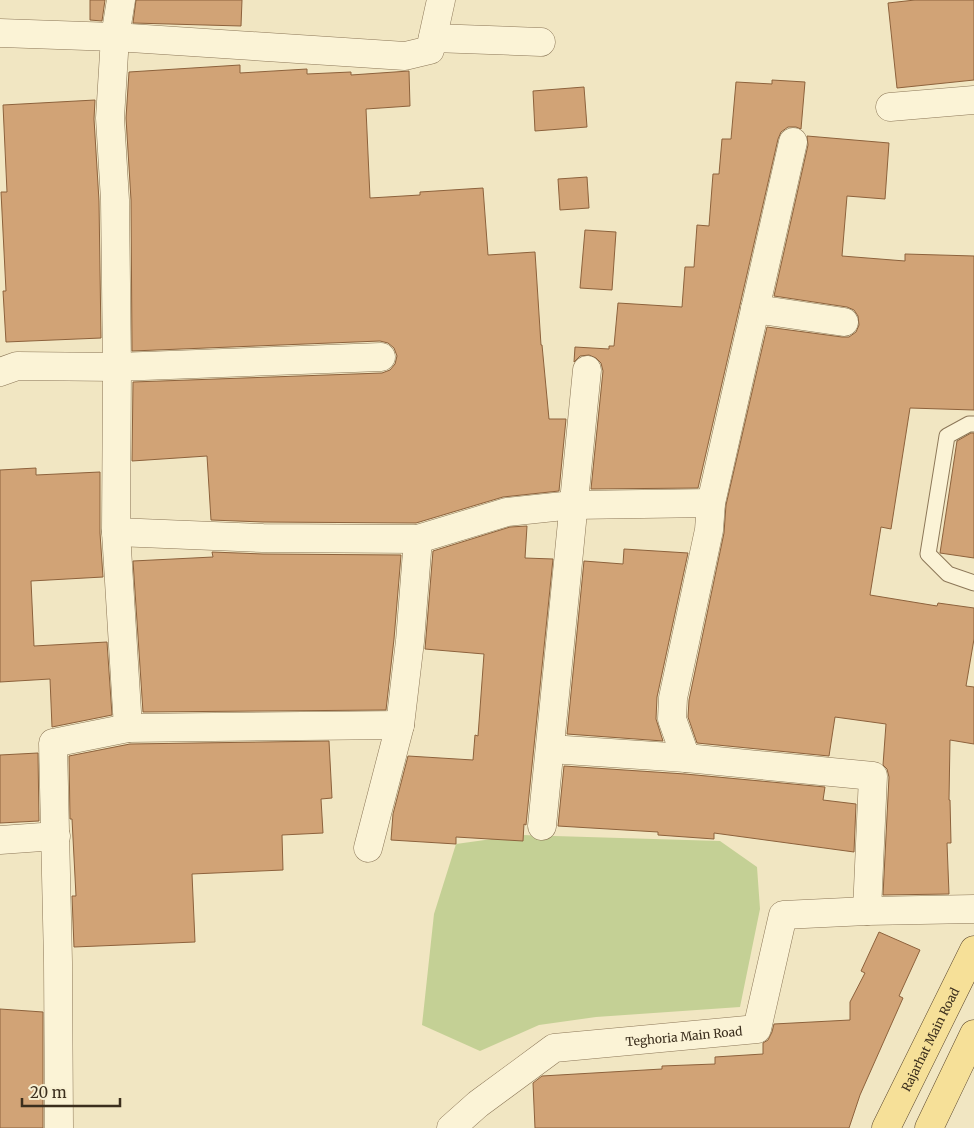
<svg xmlns="http://www.w3.org/2000/svg" width="974" height="1128" viewBox="0 0 974 1128" font-family="Merriweather,serif">
<rect width="100%" height="100%" fill="#f1e6c2"/>
<!-- green -->
<path fill="#c4d095" d="M521,835L720,841L757,867L760,909L740,1007L596,1017L539,1025L480,1051L422,1025L434,914L456,844Z"/>
<!-- building -->
<g fill="#d1a376" stroke="#8d623c">
<path d="M90,0H105L102,21L90,20Z"/>
<path d="M136,0H242L241,26L133,23Z"/>
<path d="M915,0H974V80L897,88L888,3Z"/>
<path d="M240,65V73L307,69V74L351,72V75L409,71L410,106L366,109L370,198L420,195V192L483,188L488,255L535,252L541,345H542L549,419H566L559,491L503,497L416,523L263,522L211,520L207,456L132,461L133,382L382,373L390,370L395,364L397,356L394,348L388,343L380,341L132,351L131,200L126,118L129,72Z"/>
<path d="M772,80L805,82L801,129L796,127H788L781,132L778,139L698,488L591,489L603,371L601,363L596,358L589,355L580,356L574,362L575,347L609,349V346H614L618,303L682,307L685,267H694L697,225L709,226L713,174H719L722,139H731L736,82L772,84Z"/>
<path d="M584,87L587,127L535,131L533,91Z"/>
<path d="M95,100L94,119L99,201L101,338L6,342L3,291H6L1,192H7L3,105Z"/>
<path d="M807,136L889,143L885,199L847,196L842,256L905,261V254L974,256V410L910,408L891,529L881,527L870,595L937,606L938,603L974,608V639L966,686L974,687V744L950,740L949,800H950L951,843H947L949,894L883,895L889,777L887,769L883,765L886,724L835,717L829,756L697,743L688,717L689,700L724,533L726,505L767,327L842,337H849L856,332L859,325L858,316L854,310L847,307L774,296L808,145Z"/>
<path d="M587,177L589,208L560,210L558,179Z"/>
<path d="M585,230L616,232L612,290L580,288Z"/>
<path d="M971,433H974V558L940,553L957,441Z"/>
<path d="M36,468V475L100,472V533L103,577L31,581L34,646L107,642L112,715L52,727L50,679L0,682V470Z"/>
<path d="M527,526L525,558L553,559L526,825L524,824L523,841L456,837V844L391,840L393,814L408,756L473,760L475,735L478,736L484,654L425,649L433,551L510,527Z"/>
<path d="M624,549L688,553L657,697L656,719L663,741L567,734L584,561L623,564Z"/>
<path d="M212,552L263,554L401,555L394,639L386,710L143,712L133,561L213,557Z"/>
<path d="M329,741L332,798L321,799L323,833L282,835L283,870L192,874L195,942L74,947L72,896H76L72,819H70L69,756L130,744Z"/>
<path d="M38,753L39,821L0,823V755Z"/>
<path d="M564,766L685,774L825,787L823,800L856,804L854,852L714,833V839L658,835V832L558,826Z"/>
<path d="M879,932L920,950L899,996L903,998L860,1095L849,1128H535L533,1083L542,1076L662,1069V1066L715,1064V1057L763,1054V1043L768,1040L772,1032L774,1024L850,1020V1002L865,973L861,971Z"/>
<path d="M0,1009L43,1012V1128H0Z"/>
</g>
<g fill="none" stroke-linecap="round" stroke-linejoin="round">
<!-- service casing -->
<g stroke="#8c7758" stroke-width="17">
<path id="service" d="M974,424H969L947,436L928,554L948,574L974,583"/>
</g>
<!-- minor casing -->
<g stroke="#8c7758" stroke-width="29">
<g id="minor">
<path d="M0,33L115,37L405,56L430,50L441,0"/>
<path d="M433,38L541,42"/>
<path d="M890,107L974,100"/>
<path d="M755,309L844,322"/>
<path d="M0,372L17,366L117,367L381,357"/>
<path d="M711,503L793,142"/>
<path d="M116,532L263,538L418,539L507,512L573,505L711,503L709,530L673,698L672,719L686,758L873,776L867,911"/>
<path d="M128,728L400,725"/>
<path d="M550,749L686,758"/>
<path d="M542,826L587,370"/>
<path d="M0,840L56,836"/>
<path d="M368,848L400,725L410,641L418,539"/>
<path d="M59,1128L58,962L53,743L128,728L116,532L117,367L115,200L110,118L115,37L121,0"/>
</g>
</g>
<!-- tertiary casing -->
<g stroke="#8c7758" stroke-width="29">
<g id="tertiary">
<path id="s1" d="M451,1128L478,1104L554,1048L757,1029L783,915L867,911L974,909"/>
</g>
</g>
<!-- primary casing -->
<g stroke="#59452c" stroke-width="29">
<g id="primary">
<path id="s2" d="M886,1128L974,950"/>
<path d="M929,1128L974,1034"/>
</g>
</g>
<!-- service -->
<use href="#service" stroke="#fbf3d6" stroke-width="15"/>
<!-- minor -->
<use href="#minor" stroke="#fbf3d6" stroke-width="28"/>
<!-- tertiary -->
<use href="#tertiary" stroke="#fbf3d6" stroke-width="28"/>
<!-- primary -->
<use href="#primary" stroke="#f6e098" stroke-width="28"/>
</g>
<g text-anchor="middle" dominant-baseline="central" stroke-width="5" stroke-linejoin="round" paint-order="stroke">
<!-- street labels -->
<g font-size="12" fill="#3b2e1d" stroke="#f8f0d2">
<text stroke="none"><textPath href="#s1" startOffset="261">Teghoria Main Road</textPath></text>
<text stroke="none"><textPath href="#s2" startOffset="99">Rajarhat Main Road</textPath></text>
</g>
</g>
<!-- scale -->
<path d="M22 1098v8h98v-8" fill="none" stroke="#3b2e1d" stroke-width="2.5"/>
<text x="30" y="1098" font-size="15" fill="#3b2e1d" stroke="#f8f0d2" stroke-width="4" paint-order="stroke">20 m</text>
</svg>
